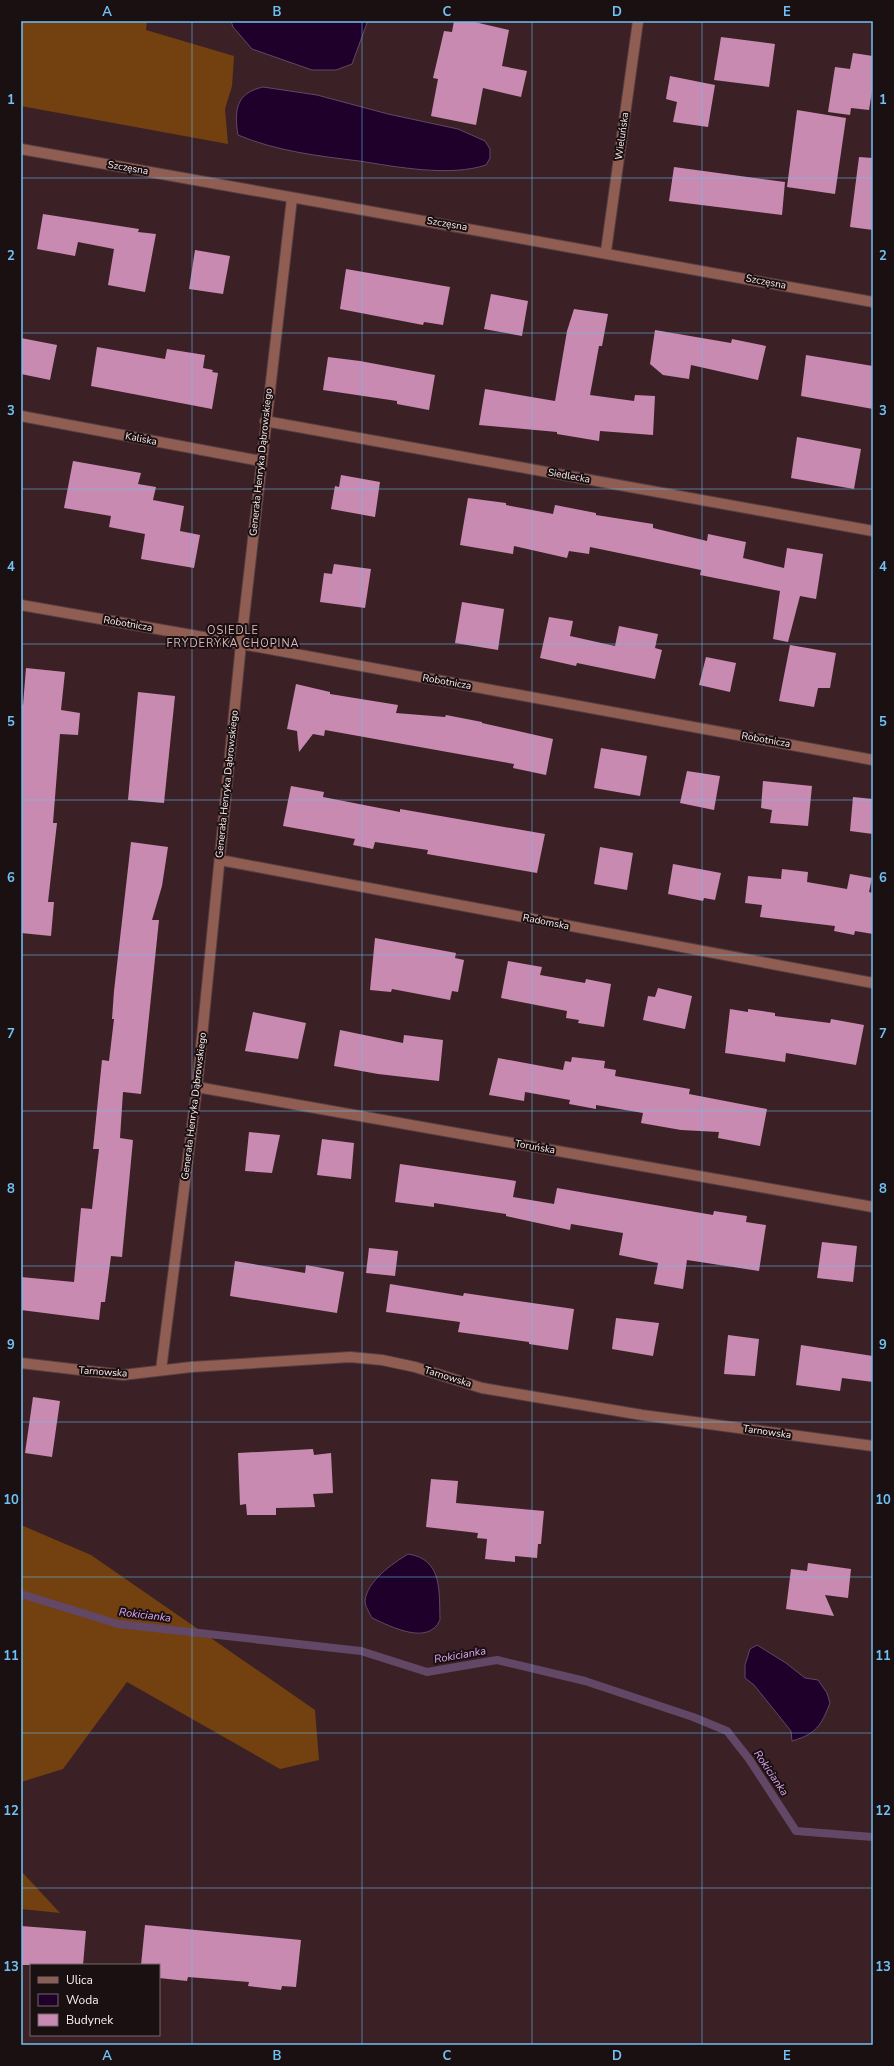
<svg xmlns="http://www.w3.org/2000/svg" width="894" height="2066" viewBox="0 0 894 2066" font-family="'Nunito Sans',sans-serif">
<rect width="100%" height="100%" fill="#3b2126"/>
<!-- forest -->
<g fill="#73410f">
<path d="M21,21H147L146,30L234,56L232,86L225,109L228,144L21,106Z"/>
<path d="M21,1525L91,1555L315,1710L319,1760L280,1769L127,1682L63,1769L21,1782Z"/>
<path d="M21,1871L60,1913L21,1909Z"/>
</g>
<!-- water -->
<g fill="#1f002b" stroke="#624766">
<path d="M231,21H366L367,23L352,64L336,70H312L252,49L233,27Z"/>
<path d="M263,87L317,95L388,114L458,129L485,141L490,149V158L486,165C450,177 397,167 359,161C318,156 276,151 238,135C234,110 236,93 263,87Z"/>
<path d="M408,1554C443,1559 439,1592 440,1620C428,1646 392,1627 372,1618C370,1614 365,1606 365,1601C367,1581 392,1564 408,1554Z"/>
<path d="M757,1645L786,1663L805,1678L818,1680L827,1693L830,1703C821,1726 816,1734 792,1741L791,1731L754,1685L745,1678V1665L750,1649Z"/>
</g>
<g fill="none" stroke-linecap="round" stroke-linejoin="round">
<!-- stream -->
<path stroke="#624766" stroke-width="8" d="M21,1594L118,1624L361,1651L427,1672L497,1660L585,1681L693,1717L727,1731L749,1759L796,1831L873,1837"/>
</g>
<!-- building -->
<g fill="#c88ab1">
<path d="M454,21H470L509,30L502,66L527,71L521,97L483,88L476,125L431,116L438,79L433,78L444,31L452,32Z"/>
<path d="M721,37L775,44L769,87L714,80Z"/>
<path d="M853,53L873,56V85L869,110L851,108L850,115L828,112L835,67L850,69Z"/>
<path d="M670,76L715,85L708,127L673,122L677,102L666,99Z"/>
<path d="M797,110L846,118L835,194L787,187Z"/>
<path d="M859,157L873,158V230L850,227Z"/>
<path d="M674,167L785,182L782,215L669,201Z"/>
<path d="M43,214L139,229L138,232L156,234L145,292L108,285L114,249L78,242L75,256L37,249Z"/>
<path d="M195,250L230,256L223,294L189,289Z"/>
<path d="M346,269L450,287L443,325L424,322L423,325L340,309Z"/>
<path d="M491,294L528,301L522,336L484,329Z"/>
<path d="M574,309L608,314L602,346H599L590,395L634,401L635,395L655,396L653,435L600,431L599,441L557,434V432L479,425L485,389L555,401L567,331Z"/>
<path d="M655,330L731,343L732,339L766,346L758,380L691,365L689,379L663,375L650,364Z"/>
<path d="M21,338L57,345L50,380L21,374Z"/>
<path d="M97,347L165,359L167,349L205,355L203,368L213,370L212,372L218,373L212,409L91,386Z"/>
<path d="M806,355L873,366V409L801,396Z"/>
<path d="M328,357L360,361L435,375L429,410L397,404V401L323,390Z"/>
<path d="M797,437L861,449L854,489L791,478Z"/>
<path d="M73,461L141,473L138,484L156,487L153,500L184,506L180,531L200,535L194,568L141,559L145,534L109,527L111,516L64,508Z"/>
<path d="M341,475L380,482L375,517L331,509L335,486L339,487Z"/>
<path d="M468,498L506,503V505L553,514L555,505L596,513V515L653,524V528L707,541L708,534L746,542L743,558L784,568L787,548L823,554L816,599L800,596L788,642L773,639L780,591L700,575L701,570L590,547L589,554L569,551L567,558L514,546L513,554L460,545Z"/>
<path d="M334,564L371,569L365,608L320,602L324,573L332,574Z"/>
<path d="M462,602L504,609L498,650L455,643Z"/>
<path d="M549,617L573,621L570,636L615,646L619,626L658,634L655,648L662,650L655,679L577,663L576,666L540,658Z"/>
<path d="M790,645L836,653L830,688H818L814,707L779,701Z"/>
<path d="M706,657L736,663L730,692L699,685Z"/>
<path d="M26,668L65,672L61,710L80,713L78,735L60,734L53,823H57L48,902H54L51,936L21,933V704L23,705Z"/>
<path d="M296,684L330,692V694L398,705L396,713L445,717L446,715L482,722V723L553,739L546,775L513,768L514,764L325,730L324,736L313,734L299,752L297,731L287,729Z"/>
<path d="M138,692L175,696L164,803L128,800Z"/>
<path d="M601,748L647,756L640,796L594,788Z"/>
<path d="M687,771L720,776L714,810L680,803Z"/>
<path d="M763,781L812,786L808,826L770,823L772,810L761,808Z"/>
<path d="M291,786L324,792L323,797L400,812V809L545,834L537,873L427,854L428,850L375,842L373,849L353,845L355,839L283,826Z"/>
<path d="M853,797L873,799V834L850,831Z"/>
<path d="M131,842L168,847L162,886L152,920H159L141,1094L123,1092L120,1138L133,1140L122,1257L111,1256L105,1302H101L99,1320L21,1310V1277L74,1282L81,1208L92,1209L99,1149H93L102,1060L109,1061L114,1019H112L114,991Z"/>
<path d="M600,847L633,853L627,890L594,884Z"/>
<path d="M673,864L721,873L715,900L704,898L703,901L668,894Z"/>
<path d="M782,869L808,872L807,882L847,889L850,874L872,878L869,892L873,893V934L855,931L854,935L834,931L835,926L760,917L762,905L745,903L748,876L781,879Z"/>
<path d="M375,938L456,953L455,958L464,960L458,992L452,991L450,1000L392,989L391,992L370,990Z"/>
<path d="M508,961L542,967L540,975L585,983L586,979L611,984L604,1027L578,1023L579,1020L566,1018L567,1011L501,998Z"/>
<path d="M658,988L692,996L685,1029L643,1020L648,996L655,997Z"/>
<path d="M730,1009L748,1012V1009L775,1013V1016L830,1023L831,1019L864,1025L856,1065L786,1053L785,1062L725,1053Z"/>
<path d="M253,1012L306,1023L298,1059L245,1051Z"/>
<path d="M340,1030L403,1043L404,1035L443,1040L439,1081L378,1074L334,1066Z"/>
<path d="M572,1057L605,1061L604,1068L616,1070L615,1076L690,1089L689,1094L767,1109L760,1146L718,1138L719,1132L681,1130L641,1123L643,1113L596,1105V1109L569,1104L570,1100L525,1092L524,1101L489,1095L498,1058L563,1070L565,1061L571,1062Z"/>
<path d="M249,1132L280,1135L272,1173L245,1171Z"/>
<path d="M322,1139L354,1143L351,1179L317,1175Z"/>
<path d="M400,1164L516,1181L513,1197L554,1204L557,1188L713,1215L714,1211L747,1216L746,1222L766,1225L759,1271L687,1260L683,1289L654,1284L658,1263L619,1255L623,1233L571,1224L570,1230L506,1216V1214L434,1203V1207L395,1202Z"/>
<path d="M822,1242L857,1246L853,1282L817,1278Z"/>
<path d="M369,1248L398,1251L395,1276L366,1273Z"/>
<path d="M235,1261L305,1273L306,1265L344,1272L337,1313L230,1296Z"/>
<path d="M390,1284L463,1296L464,1293L574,1309L568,1350L529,1344V1342L458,1332L460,1322L386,1312Z"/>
<path d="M616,1318L659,1323L653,1356L612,1349Z"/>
<path d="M728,1335L759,1339L755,1376L724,1374Z"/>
<path d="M801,1345L873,1356V1382L842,1378L840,1391L796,1385Z"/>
<path d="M33,1397L60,1401L52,1457L25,1453Z"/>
<path d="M313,1449L314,1455L331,1453L333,1493L313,1494L315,1507L276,1508V1515H247L246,1504L240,1505L238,1453Z"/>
<path d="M431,1479L458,1481L456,1503L544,1511L541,1544H538L537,1558L515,1556V1562L485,1559L487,1539L477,1538L478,1533L426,1527Z"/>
<path d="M808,1563L851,1569L848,1598L825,1595L834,1616L786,1609L791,1569L807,1571Z"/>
<path d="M145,1925L301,1940L296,1987L282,1986L281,1990L248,1986L249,1982L188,1977L187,1981L159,1978V1965H141Z"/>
<path d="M21,1926L86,1931L83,1965H21Z"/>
</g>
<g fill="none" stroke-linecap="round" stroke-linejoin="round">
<!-- street casing -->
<g stroke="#563e42" stroke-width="12">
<g id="street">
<path d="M21,149C305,200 589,249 873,302"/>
<path d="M606,251L638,21"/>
<path d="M21,416L261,461"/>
<path d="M265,421L873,531"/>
<path d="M21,605L220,640L873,760"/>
<path d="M220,860L873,983"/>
<path d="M197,1087L873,1207"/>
<path d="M21,1363L123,1375L191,1367L350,1357L382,1360L415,1367L482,1388L642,1415L873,1446"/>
<path d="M161,1370L197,1087L241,644L292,198"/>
</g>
</g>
<!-- street -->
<use href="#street" stroke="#8f5d52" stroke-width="10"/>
</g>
<!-- grid -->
<path fill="none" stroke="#70c1f4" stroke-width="1" stroke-opacity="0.55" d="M192,21V2045M362,21V2045M532,21V2045M702,21V2045M21,178H873M21,333H873M21,489H873M21,644H873M21,800H873M21,955H873M21,1111H873M21,1266H873M21,1422H873M21,1577H873M21,1733H873M21,1888H873"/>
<g text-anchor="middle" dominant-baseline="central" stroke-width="4" stroke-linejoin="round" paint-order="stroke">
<!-- street labels -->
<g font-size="10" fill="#fdeef0" stroke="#1a0f11">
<text transform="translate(622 136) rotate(-82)">Wieluńska</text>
<text transform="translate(128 168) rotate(10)">Szczęsna</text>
<text transform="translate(447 224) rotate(10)">Szczęsna</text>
<text transform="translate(766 282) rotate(11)">Szczęsna</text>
<text transform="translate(141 439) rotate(11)">Kaliska</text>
<text transform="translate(261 462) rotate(-84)">Generała Henryka Dąbrowskiego</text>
<text transform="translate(569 476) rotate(10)">Siedlecka</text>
<text transform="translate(128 624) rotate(10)">Robotnicza</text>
<text transform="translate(447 682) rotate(10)">Robotnicza</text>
<text transform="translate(766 740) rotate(10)">Robotnicza</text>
<text transform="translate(227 784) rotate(-84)">Generała Henryka Dąbrowskiego</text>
<text transform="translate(546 922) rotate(11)">Radomska</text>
<text transform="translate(194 1106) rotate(-83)">Generała Henryka Dąbrowskiego</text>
<text transform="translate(535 1147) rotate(10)">Toruńska</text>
<text transform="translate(103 1372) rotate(4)">Tarnowska</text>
<text transform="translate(448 1377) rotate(17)">Tarnowska</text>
<text transform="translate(767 1432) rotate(8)">Tarnowska</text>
</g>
<!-- neighbourhood labels -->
<g font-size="11" letter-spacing="1" fill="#d9b7bd" stroke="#1a0f11">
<text x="233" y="630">OSIEDLE<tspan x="233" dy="13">FRYDERYKA CHOPINA</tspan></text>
</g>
<!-- water labels -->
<g font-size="11" font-style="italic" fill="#dda7f5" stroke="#1a0f11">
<text transform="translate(145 1615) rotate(7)">Rokicianka</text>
<text transform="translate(460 1655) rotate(-10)">Rokicianka</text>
<text transform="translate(771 1773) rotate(56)">Rokicianka</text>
</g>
</g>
<!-- border -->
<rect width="894" height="2066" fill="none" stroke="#1a0f11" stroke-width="44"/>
<!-- legend -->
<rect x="30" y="1964" width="130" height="72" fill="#1a0f11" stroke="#75686a"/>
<rect x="38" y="1977" width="20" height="6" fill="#8f5d52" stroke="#75686a"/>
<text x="66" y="1984" font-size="12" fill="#fdeef0">Ulica</text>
<rect x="38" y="1994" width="20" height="12" fill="#1f002b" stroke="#75686a"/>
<text x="66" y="2004" font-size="12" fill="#fdeef0">Woda</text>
<rect x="38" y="2014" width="20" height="12" fill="#c88ab1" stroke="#75686a"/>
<text x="66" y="2024" font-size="12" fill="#fdeef0">Budynek</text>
<rect x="22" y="22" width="850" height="2022" fill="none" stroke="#70c1f4" stroke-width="1.5"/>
<g font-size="13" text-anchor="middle" font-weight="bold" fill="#70c1f4">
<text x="107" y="16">A</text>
<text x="277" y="16">B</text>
<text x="447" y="16">C</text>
<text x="617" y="16">D</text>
<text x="787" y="16">E</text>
<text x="11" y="104">1</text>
<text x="883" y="104">1</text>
<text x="11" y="260">2</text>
<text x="883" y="260">2</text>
<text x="11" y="415">3</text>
<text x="883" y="415">3</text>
<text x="11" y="571">4</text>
<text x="883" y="571">4</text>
<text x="11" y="726">5</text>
<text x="883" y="726">5</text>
<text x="11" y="882">6</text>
<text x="883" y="882">6</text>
<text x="11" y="1038">7</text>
<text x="883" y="1038">7</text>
<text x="11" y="1193">8</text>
<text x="883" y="1193">8</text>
<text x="11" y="1349">9</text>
<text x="883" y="1349">9</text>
<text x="11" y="1504">10</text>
<text x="883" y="1504">10</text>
<text x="11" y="1660">11</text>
<text x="883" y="1660">11</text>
<text x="11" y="1815">12</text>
<text x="883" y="1815">12</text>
<text x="11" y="1971">13</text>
<text x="883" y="1971">13</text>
<text x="107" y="2060">A</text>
<text x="277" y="2060">B</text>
<text x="447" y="2060">C</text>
<text x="617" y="2060">D</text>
<text x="787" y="2060">E</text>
</g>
</svg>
